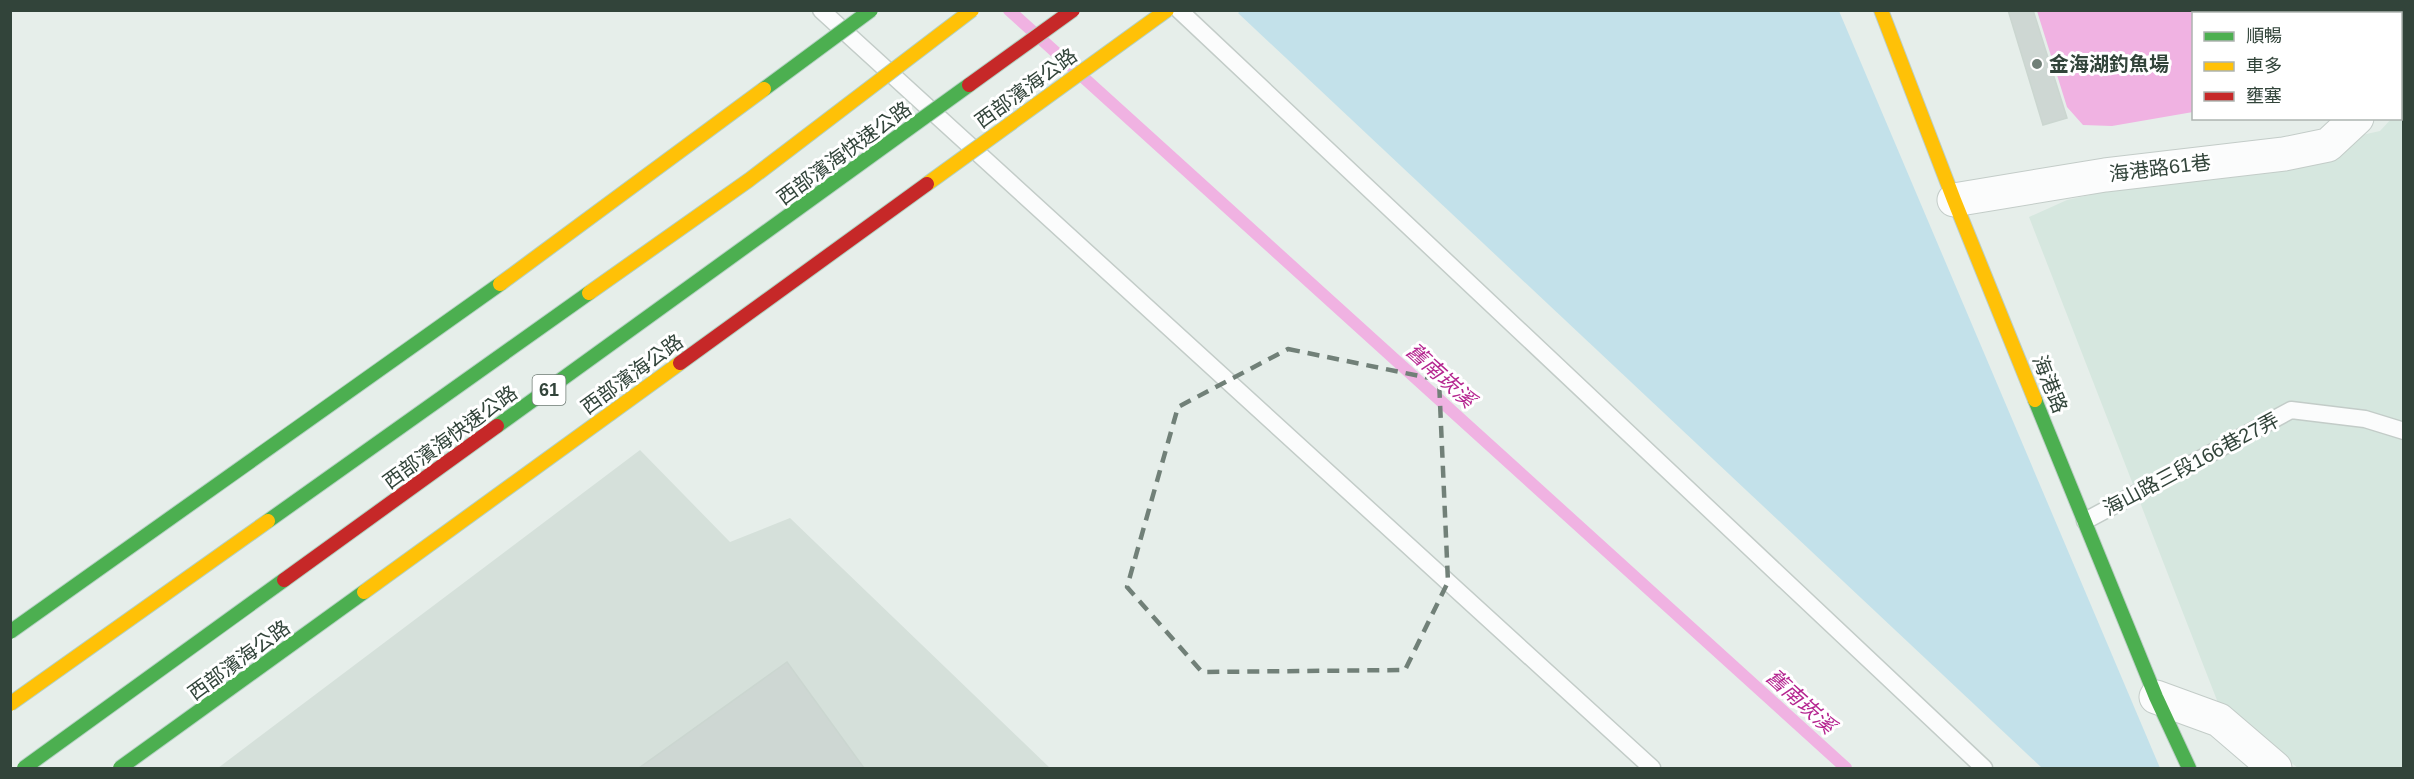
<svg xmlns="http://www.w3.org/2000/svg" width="2414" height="779" viewBox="0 0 2414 779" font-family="Helvetica,'Noto Sans TC',sans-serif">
<rect width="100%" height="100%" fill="#e6eeea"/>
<!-- residential -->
<path fill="#d6e7df" d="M2403,96V768H2298L2220,708L2029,217L2067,200L2380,131L2391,119L2400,118Z"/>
<!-- industrial -->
<path fill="#d5e0da" d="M640,450L730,542L790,518L1050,768H218Z"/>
<!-- green -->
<path fill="#c3e1ea" d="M1242,10L1839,11L2160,768H2042L1238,13Z"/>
<!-- water -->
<path fill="#f0b2e2" d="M2346,10L2347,13L2194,14L2193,112L2112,126L2083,125L2067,107L2037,11Z"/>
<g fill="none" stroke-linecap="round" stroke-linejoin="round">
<!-- stream -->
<path stroke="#f0b2e2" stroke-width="12" d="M1009,10L1846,768"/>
</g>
<!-- building -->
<g fill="#ced7d3" stroke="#cbd6d0" stroke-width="1.5">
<path d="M2008,10H2033L2067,118L2043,125Z"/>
<path d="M787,662L864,768H639Z"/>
</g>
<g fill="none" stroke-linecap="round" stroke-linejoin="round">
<!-- lane casing -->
<g stroke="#c3ccc8" stroke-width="19">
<g id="lane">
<path d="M821,10L1652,768"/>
<path d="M1179,10L1984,768"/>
<path d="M2400,72L2404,74"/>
<path d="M2085,521L2291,410L2365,419L2404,431"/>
</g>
</g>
<!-- street casing -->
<g stroke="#c3ccc8" stroke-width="35">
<g id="street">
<path d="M2391,10V14"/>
<path d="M1954,200L2105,175L2284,154L2328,145L2357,118"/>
<path d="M2156,697L2219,720L2275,768"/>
</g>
</g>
<!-- fast casing -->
<g stroke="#bccec6" stroke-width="16">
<path id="fast" d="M2035,400L2156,697L2189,768"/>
</g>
<!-- slow casing -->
<g stroke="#bccec6" stroke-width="16">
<path id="slow" d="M1881,10L1954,200L2035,400"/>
</g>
<!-- lane -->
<use href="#lane" stroke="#fbfcfc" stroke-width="16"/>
<!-- street -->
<use href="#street" stroke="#fbfcfc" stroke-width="33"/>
<!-- fast -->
<use href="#fast" stroke="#4caf50" stroke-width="14"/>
<!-- slow -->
<use href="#slow" stroke="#ffc107" stroke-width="14"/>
<!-- fast-bridge casing -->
<g stroke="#b2d1c2" stroke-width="16" stroke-linecap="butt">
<g id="fast-bridge">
<path d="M764,89L871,10"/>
<path d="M497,426L969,85"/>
<path d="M268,521L589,293"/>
<path d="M10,632L500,284"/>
<path d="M24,768L284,580"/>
<path d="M120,768L364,592"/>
</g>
</g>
<!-- slow-bridge casing -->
<g stroke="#b2d1c2" stroke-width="16" stroke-linecap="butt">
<g id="slow-bridge">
<path d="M927,184L1167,10"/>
<path d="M500,284L764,89"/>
<path d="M589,293L749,180L972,10"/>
<path d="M364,592L680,363"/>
<path d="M10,704L268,521"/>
</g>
</g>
<!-- jam-bridge casing -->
<g stroke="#b2d1c2" stroke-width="16" stroke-linecap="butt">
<g id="jam-bridge">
<path d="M969,85L1073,10"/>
<path d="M680,363L927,184"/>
<path d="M284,580L497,426"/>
</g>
</g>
<!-- fast-bridge -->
<use href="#fast-bridge" stroke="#4caf50" stroke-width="14"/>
<!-- slow-bridge -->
<use href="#slow-bridge" stroke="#ffc107" stroke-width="14"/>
<!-- jam-bridge -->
<use href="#jam-bridge" stroke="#c62828" stroke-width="14"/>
</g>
<!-- marked area -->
<path fill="none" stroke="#718078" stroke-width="4.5" stroke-dasharray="12 8" stroke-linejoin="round" d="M1288,349L1439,380L1448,582L1405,670L1202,672L1127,587L1178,407Z"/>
<!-- markers -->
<circle fill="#718078" stroke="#fff" stroke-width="2" cx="2037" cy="64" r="6"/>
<g text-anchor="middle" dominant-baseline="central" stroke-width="6" stroke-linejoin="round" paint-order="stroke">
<!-- shield labels -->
<rect fill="#fff" stroke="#707c75" stroke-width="1.5" x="532.5" y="375" width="33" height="30" rx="4.5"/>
<g font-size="18" font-weight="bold" fill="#32443a">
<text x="549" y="390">61</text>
</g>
<!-- poi labels -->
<g font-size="20" font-weight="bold" fill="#32443a" stroke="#fff" text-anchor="start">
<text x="2049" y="64">金海湖釣魚場</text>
</g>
<!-- street labels -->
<g font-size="20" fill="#32443a" stroke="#fff">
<text transform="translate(1026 88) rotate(-36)">西部濱海公路</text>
<text transform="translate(844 153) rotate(-36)">西部濱海快速公路</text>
<text transform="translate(2160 168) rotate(-7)">海港路61巷</text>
<text transform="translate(632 374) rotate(-36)">西部濱海公路</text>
<text transform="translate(2050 384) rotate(68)">海港路</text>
<text transform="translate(450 437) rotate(-36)">西部濱海快速公路</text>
<text transform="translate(2191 464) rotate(-28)">海山路三段166巷27弄</text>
<text transform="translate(239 660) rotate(-36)">西部濱海公路</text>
</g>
<!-- water labels -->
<g font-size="21" font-style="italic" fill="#b52690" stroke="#fff">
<text transform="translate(1441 375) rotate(42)">舊南崁溪</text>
<text transform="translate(1801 701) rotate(42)">舊南崁溪</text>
</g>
</g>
<!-- border -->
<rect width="2414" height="779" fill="none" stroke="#32443a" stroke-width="24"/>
<!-- legend -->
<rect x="2192" y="12" width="210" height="108" fill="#ffffff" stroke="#adb4b0" stroke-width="1.5"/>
<rect x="2204" y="32" width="30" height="9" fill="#4caf50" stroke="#adb4b0" stroke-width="1.5"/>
<text x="2246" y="42" font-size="18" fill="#32443a">順暢</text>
<rect x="2204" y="62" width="30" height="9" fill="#ffc107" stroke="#adb4b0" stroke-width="1.5"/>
<text x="2246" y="72" font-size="18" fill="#32443a">車多</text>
<rect x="2204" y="92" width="30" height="9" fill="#c62828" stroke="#adb4b0" stroke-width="1.5"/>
<text x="2246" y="102" font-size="18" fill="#32443a">壅塞</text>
</svg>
